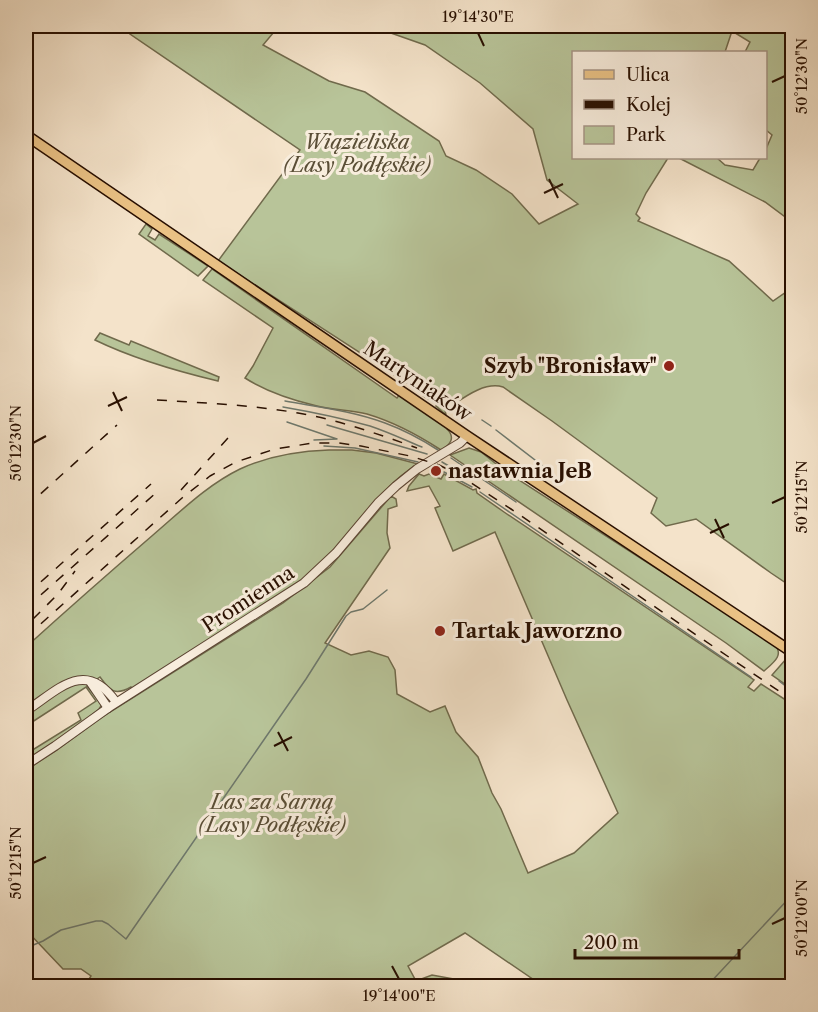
<svg xmlns="http://www.w3.org/2000/svg" width="818" height="1012" viewBox="0 0 818 1012" font-family="'Libre Caslon Text',serif">
<rect width="100%" height="100%" fill="#f4e3ca"/>
<filter id="stains"><feTurbulence type="fractalNoise" baseFrequency=".00333" numOctaves="4"/><feColorMatrix values="0 0 0 0 .2 0 0 0 0 .09 0 0 0 0 .02 0 0 0 .5 -.17"/></filter>
<radialGradient id="worn" r=".72"><stop offset=".6" stop-color="#630" stop-opacity="0"/><stop offset="1" stop-color="#630" stop-opacity=".3"/></radialGradient>
<!-- green -->
<g fill="#b8c499" stroke="#706a4c" stroke-width="1.5">
<path d="M135,26H279L263,45L329,81L365,92L439,141L446,156L476,170L512,194L539,224L578,204L547,180L533,129L480,83L425,45L371,26H792V222L765,202L679,158H717L725,165L753,170L760,158H766V149L772,135L766,130V52H745L750,42L732,31L725,52H574V158H668L646,193L636,214L640,218L638,221L729,261L773,301L792,288V587L771,573L696,519L666,526L651,513L657,498L552,421L503,387C483,381 461,400 445,410L446,415L436,406L437,404L425,397H427L421,392L218,261L300,150L130,34Z"/>
<path d="M146,224L152,229L148,236L155,240L159,234L208,266L198,276L139,234Z"/>
<path d="M212,269L397,398L400,394L448,427L447,429C456,438 450,445 441,450C418,435 394,422 367,414C351,410 333,410 317,406C292,400 267,392 245,378L253,366L273,328L203,280Z"/>
<path d="M100,333L129,345L131,341L219,377L218,381C176,371 134,359 95,340Z"/>
<path d="M469,448L481,452L505,471L774,644C785,655 773,663 764,671L726,643L450,455Z"/>
<path d="M329,450H352L376,453L418,464C386,483 364,517 340,544C327,558 313,571 298,583L132,689L131,687C115,696 110,691 100,677L87,686L101,703V706L99,709L71,732L26,762V754L81,720L78,713L96,701L86,687L26,726V647C68,609 110,572 153,535C180,512 207,485 240,469C268,456 298,451 329,450Z"/>
<path d="M419,474L424,476L429,474L441,479L444,474L473,490L476,489L477,493L504,512L754,680L748,687L754,691L761,684L792,704V986H543L465,933L408,966L416,981L432,975L492,986H85L91,976L81,969H63L26,930V770L57,750L102,717L283,603L330,567L391,496L396,499L397,506L388,509L387,533L390,548L325,643L351,655L369,651L388,657L395,670L397,694L430,712L445,706L456,732L478,757L492,793L501,809L528,873L574,853L618,813L567,700L495,532L453,551L435,508L440,506L429,486L407,491L409,486Z"/>
<path d="M791,657L792,658V689L772,675L787,658Z"/>
</g>
<g fill="none" stroke-linecap="round" stroke-linejoin="round">
<!-- stream -->
<g stroke="#6e786c" stroke-width="1.5">
<path d="M285,401C318,407 353,411 385,423C404,430 421,439 438,450"/>
<path d="M283,407C312,412 341,418 370,426C388,432 405,440 422,447"/>
<path d="M482,420L491,426"/>
<path d="M287,422L337,439L314,440"/>
<path d="M327,425L427,454"/>
<path d="M496,430L552,473"/>
<path d="M324,446L355,448L418,462"/>
<path d="M451,458L516,502"/>
<path d="M442,462L464,475"/>
<path d="M444,472L472,487"/>
<path d="M480,492L751,677"/>
<path d="M779,681L792,691"/>
<path d="M26,948L43,941L61,930L96,921H102L108,924L126,939L306,679L346,616L351,612L363,609L387,590"/>
<path d="M707,986L792,895"/>
</g>
<!-- minor casing -->
<g stroke="#5b4432" stroke-width="10">
<g id="minor">
<path d="M91,683L108,708"/>
<path d="M26,711C58,690 85,658 116,702"/>
<path d="M26,765L55,746L108,708L304,583L336,553L378,503L396,486L417,469L460,443L467,436"/>
</g>
</g>
<!-- major casing -->
<g stroke="#280f00" stroke-width="12">
<path id="major" d="M26,135L467,436L792,652"/>
</g>
<!-- minor -->
<use href="#minor" stroke="#f8eddd" stroke-width="8"/>
<!-- major -->
<use href="#major" stroke="#eac285" stroke-width="9"/>
<!-- rail -->
<g stroke="#280f00" stroke-width="1.5" stroke-dasharray="10 10" stroke-linecap="butt">
<path d="M157,400C204,403 252,405 298,413C339,420 378,434 417,448"/>
<path d="M181,490L228,438"/>
<path d="M26,507L117,425"/>
<path d="M26,595L151,484"/>
<path d="M26,608L157,492"/>
<path d="M33,619L58,594L75,571"/>
<path d="M26,637L182,498L210,476L236,462L275,449L313,443H339L361,446L410,456L439,465L459,475L511,509L792,700"/>
</g>
</g>
<!-- ticks -->
<path fill="none" stroke="#280f00" stroke-width="2" d="M478,33L484,46M772,82L785,76M549,179L558,198M544,193L563,184M113,392L122,411M108,406L127,397M33,443L46,436M772,503L785,497M715,519L724,538M710,533L729,524M278,732L288,751M274,746L292,737M33,863L46,857M772,924L785,918M392,966L399,979"/>
<!-- markers -->
<g fill="#8f2418" stroke="#f8eddd" stroke-width="2">
<circle cx="669" cy="366" r="6"/>
<circle cx="436" cy="471" r="6"/>
<circle cx="440" cy="631" r="6"/>
</g>
<g text-anchor="middle" dominant-baseline="central" stroke-width="6" stroke-linejoin="round" paint-order="stroke">
<!-- park labels -->
<g font-size="20" font-style="italic" fill="#5a4e36" stroke="#f8eddd">
<text x="357" y="142">Wiązieliska<tspan x="357" dy="23">(Lasy Podłęskie)</tspan></text>
<text x="272" y="802">Las za Sarną<tspan x="272" dy="23">(Lasy Podłęskie)</tspan></text>
</g>
<!-- poi labels -->
<g font-size="20" font-weight="bold" fill="#280f00" stroke="#f8eddd" text-anchor="start">
<text x="657" y="366" text-anchor="end">Szyb "Bronisław"</text>
<text x="448" y="471">nastawnia JeB</text>
<text x="452" y="631">Tartak Jaworzno</text>
</g>
<!-- street labels -->
<g font-size="20" fill="#280f00" stroke="#f8eddd">
<text transform="translate(418 381) rotate(34)">Martyniaków</text>
<text transform="translate(248 599) rotate(-33)">Promienna</text>
</g>
</g>
<!-- margin -->
<rect width="818" height="1012" fill="none" stroke="#f4e3ca" stroke-width="66"/>
<!-- legend -->
<rect x="572" y="51" width="195" height="108" fill="#f8eddd" stroke="#a59485" stroke-width="1.5"/>
<rect x="584" y="70" width="30" height="9" fill="#eac285" stroke="#a59485" stroke-width="1.5"/>
<text x="626" y="81" font-size="18" fill="#280f00">Ulica</text>
<rect x="584" y="100" width="30" height="9" fill="#280f00" stroke="#a59485" stroke-width="1.5"/>
<text x="626" y="111" font-size="18" fill="#280f00">Kolej</text>
<rect x="584" y="126" width="30" height="18" fill="#b8c499" stroke="#a59485" stroke-width="1.5"/>
<text x="626" y="141" font-size="18" fill="#280f00">Park</text>
<!-- scale -->
<path d="M575 949v9h164v-9" fill="none" stroke="#280f00" stroke-width="3"/>
<text x="584" y="949" font-size="18" fill="#280f00" stroke="#f8eddd" stroke-width="4.5" paint-order="stroke">200 m</text>
<rect x="33" y="33" width="752" height="946" fill="none" stroke="#280f00" stroke-width="2"/>
<g font-size="15" text-anchor="middle" fill="#280f00">
<text x="478" y="22">19°14'30"E</text>
<text transform="translate(802 76) rotate(-90)" y="5">50°12'30"N</text>
<text transform="translate(16 443) rotate(-90)" y="5">50°12'30"N</text>
<text transform="translate(802 497) rotate(-90)" y="5">50°12'15"N</text>
<text transform="translate(16 863) rotate(-90)" y="5">50°12'15"N</text>
<text transform="translate(802 918) rotate(-90)" y="5">50°12'00"N</text>
<text x="399" y="1001">19°14'00"E</text>
</g>
<rect width="100%" height="100%" filter="url(#stains)"/>
<rect width="100%" height="100%" fill="url(#worn)"/>
</svg>
